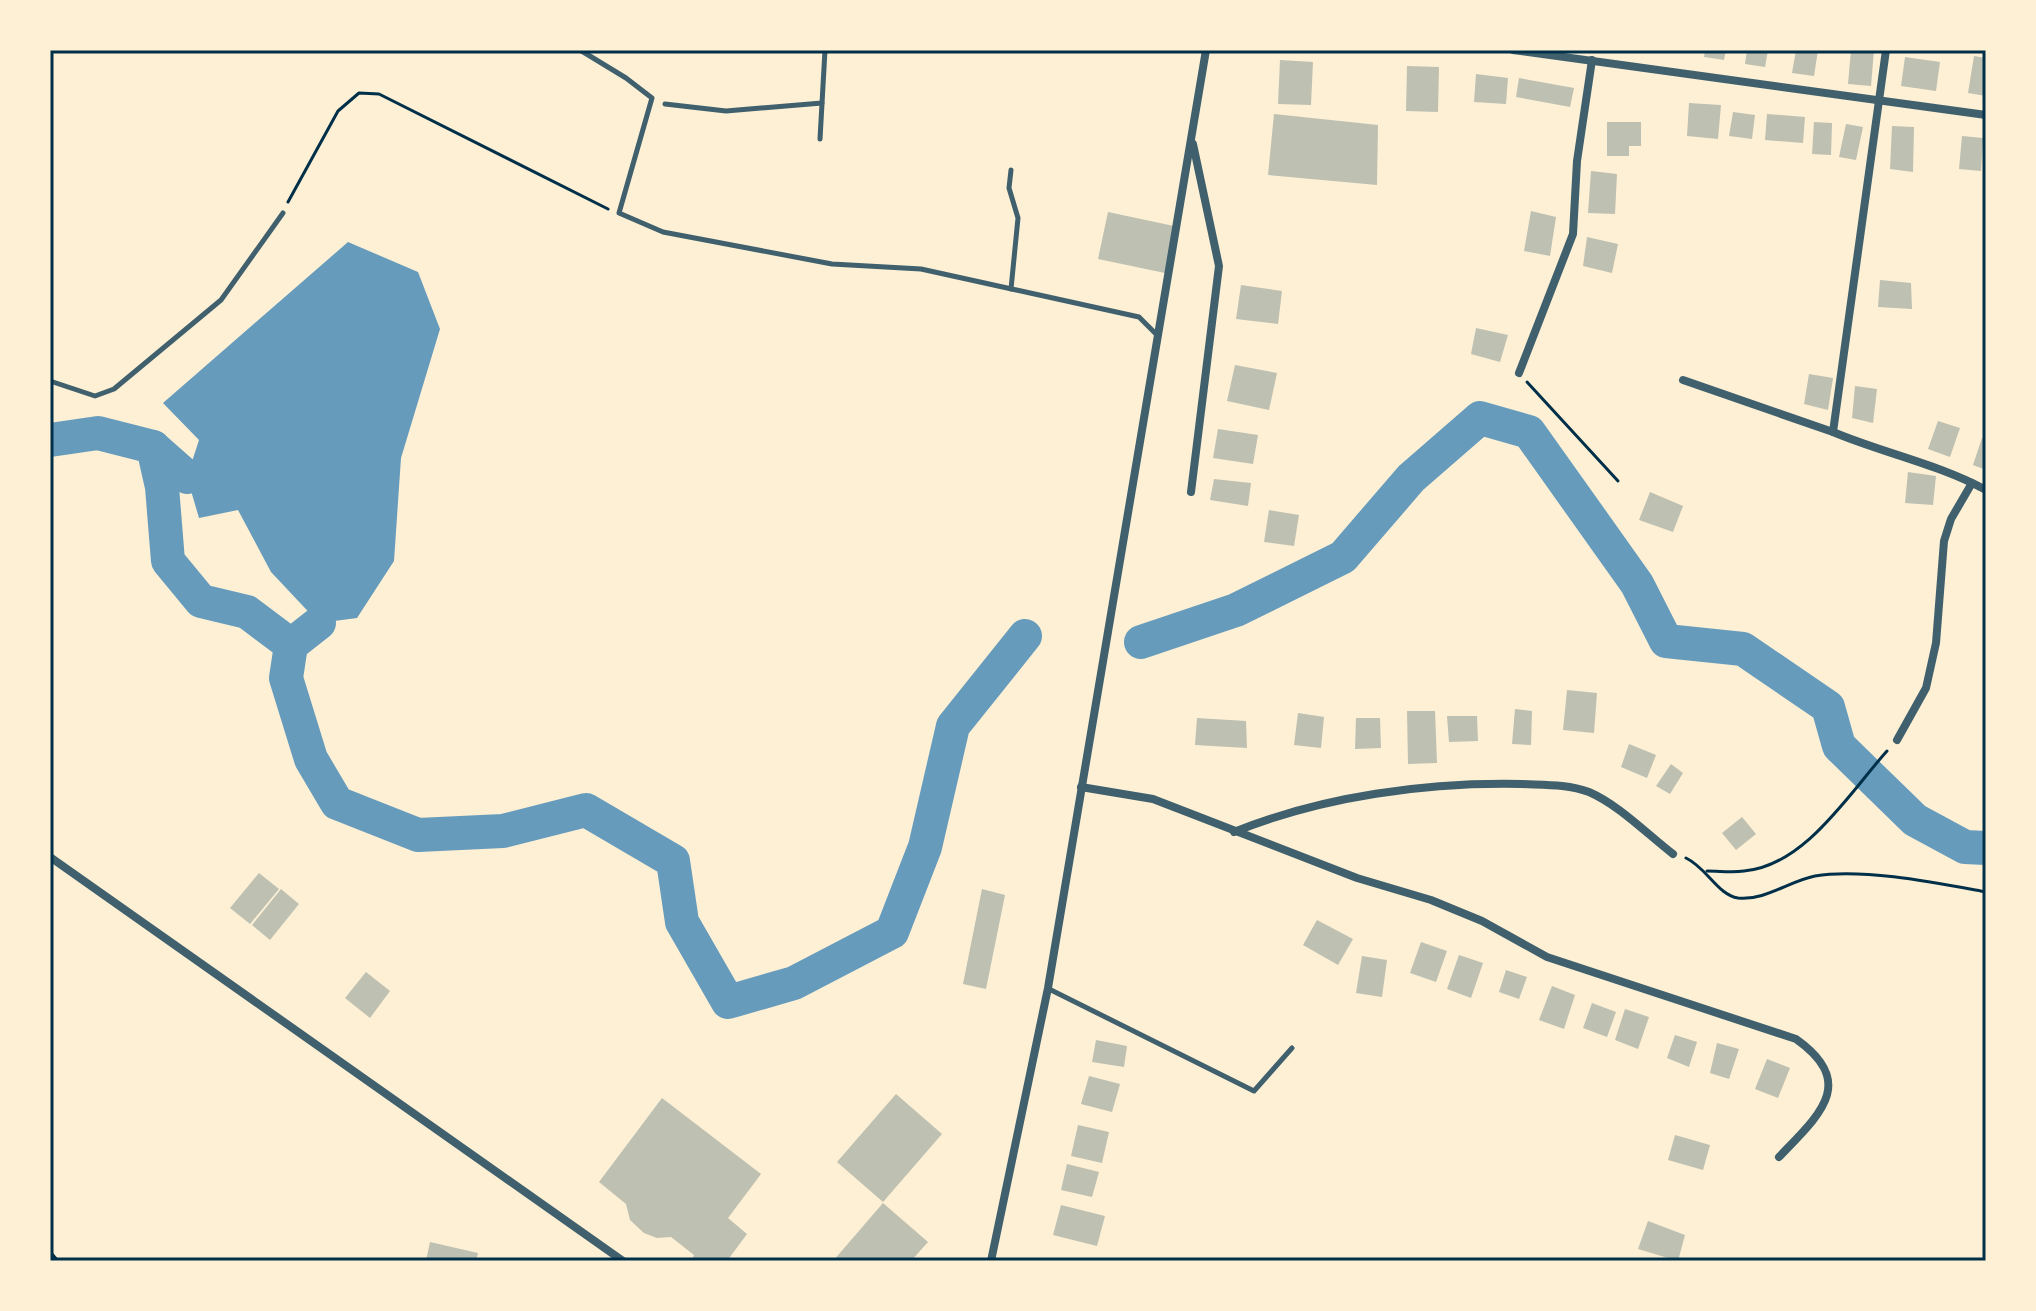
<svg xmlns="http://www.w3.org/2000/svg" width="2036" height="1311" viewBox="0 0 2036 1311" font-family="Lato,sans-serif">
<rect width="100%" height="100%" fill="#fdf0d5"/>
<!-- water -->
<path fill="#669bbc" d="M348,242L418,272L440,329L401,458L394,561L357,618L319,623L271,572L238,510L199,518L187,477L199,440L163,403Z"/>
<g fill="none" stroke-linecap="round" stroke-linejoin="round">
<!-- river -->
<g stroke="#669bbc" stroke-width="34">
<path d="M50,440L98,433L153,447L162,487L168,561L201,601L247,612L291,645L286,678L311,759L337,803L418,835L503,831L586,810L673,861L682,922L728,1002L794,983L892,932L925,847L953,726L1025,636"/>
<path d="M153,447L187,477"/>
<path d="M1141,642L1236,610L1343,557L1411,478L1480,418L1529,432L1637,584L1666,641L1743,649L1828,707L1839,746L1915,820L1965,847L1986,848"/>
<path d="M291,645L319,623"/>
</g>
</g>
<!-- building -->
<g fill="#bec0b2">
<path d="M1705,50H1726L1724,60L1704,57Z"/>
<path d="M1747,50H1768L1765,67L1745,64Z"/>
<path d="M1796,50H1818L1814,76L1792,73Z"/>
<path d="M1851,50H1874L1871,86L1848,84Z"/>
<path d="M1974,56L1986,58V96L1968,93Z"/>
<path d="M1905,57L1940,62L1936,91L1901,86Z"/>
<path d="M1280,60L1313,62L1311,105L1278,104Z"/>
<path d="M1407,66L1439,67L1438,112L1406,111Z"/>
<path d="M1476,74L1508,78L1506,104L1474,102Z"/>
<path d="M1519,78L1574,88L1570,107L1516,97Z"/>
<path d="M1689,103L1721,105L1718,139L1687,136Z"/>
<path d="M1733,112L1755,115L1752,139L1729,136Z"/>
<path d="M1274,114L1378,125L1377,185L1268,175Z"/>
<path d="M1767,114L1805,117L1803,143L1765,140Z"/>
<path d="M1607,122H1641V146H1629V156H1607Z"/>
<path d="M1814,122L1832,123L1831,155L1812,154Z"/>
<path d="M1846,124L1863,127L1856,160L1839,157Z"/>
<path d="M1892,126L1914,127L1913,172L1890,169Z"/>
<path d="M1962,136L1983,138L1981,171L1959,169Z"/>
<path d="M1591,171L1617,174L1615,214L1588,213Z"/>
<path d="M1531,211L1556,217L1550,256L1524,251Z"/>
<path d="M1108,212L1174,226L1165,273L1098,259Z"/>
<path d="M1587,237L1618,244L1612,273L1583,266Z"/>
<path d="M1880,280L1911,283L1912,309L1878,307Z"/>
<path d="M1241,285L1282,291L1278,324L1236,319Z"/>
<path d="M1476,328L1508,335L1500,362L1471,354Z"/>
<path d="M1235,365L1277,373L1269,410L1227,401Z"/>
<path d="M1809,374L1833,378L1828,410L1804,404Z"/>
<path d="M1855,386L1877,389L1873,423L1852,418Z"/>
<path d="M1938,421L1960,428L1950,457L1928,449Z"/>
<path d="M1218,429L1258,435L1253,464L1213,458Z"/>
<path d="M1982,438L1986,439V470L1973,465Z"/>
<path d="M1908,472L1936,476L1933,505L1905,503Z"/>
<path d="M1214,479L1251,483L1248,506L1210,500Z"/>
<path d="M1650,492L1683,506L1673,532L1639,520Z"/>
<path d="M1269,510L1299,515L1294,546L1264,542Z"/>
<path d="M1567,690L1597,693L1594,733L1563,730Z"/>
<path d="M1515,709L1532,711L1531,745L1512,744Z"/>
<path d="M1407,711H1435L1437,763L1408,764Z"/>
<path d="M1298,713L1324,717L1321,748L1294,745Z"/>
<path d="M1447,716H1477L1478,741L1449,742Z"/>
<path d="M1197,718L1246,721L1247,748L1195,745Z"/>
<path d="M1356,718H1380L1381,748L1355,749Z"/>
<path d="M1629,744L1656,755L1647,778L1621,767Z"/>
<path d="M1671,764L1683,773L1670,794L1656,786Z"/>
<path d="M1742,817L1756,834L1736,850L1722,833Z"/>
<path d="M259,873L279,889L250,924L230,908Z"/>
<path d="M281,889L299,904L270,940L252,925Z"/>
<path d="M982,889L1005,895L986,989L963,984Z"/>
<path d="M1317,920L1353,939L1338,965L1303,945Z"/>
<path d="M1421,942L1447,951L1436,982L1410,973Z"/>
<path d="M1459,955L1483,963L1471,998L1447,989Z"/>
<path d="M1362,956L1387,960L1382,997L1356,993Z"/>
<path d="M1506,970L1527,977L1519,999L1499,992Z"/>
<path d="M366,972L390,991L370,1018L345,998Z"/>
<path d="M1552,986L1575,995L1564,1029L1539,1020Z"/>
<path d="M1592,1003L1616,1012L1607,1037L1583,1028Z"/>
<path d="M1625,1009L1649,1017L1638,1049L1615,1040Z"/>
<path d="M1675,1035L1697,1042L1689,1067L1667,1058Z"/>
<path d="M1096,1040L1127,1046L1124,1067L1092,1062Z"/>
<path d="M1717,1043L1739,1049L1729,1079L1710,1073Z"/>
<path d="M1767,1059L1790,1068L1778,1098L1755,1089Z"/>
<path d="M1089,1076L1120,1084L1112,1112L1081,1104Z"/>
<path d="M896,1094L942,1134L883,1202L837,1162Z"/>
<path d="M662,1098L761,1174L728,1218L747,1234L727,1261H691L694,1255L671,1237L657,1238L644,1233L630,1220L626,1204L599,1182Z"/>
<path d="M1078,1125L1109,1132L1102,1163L1071,1156Z"/>
<path d="M1675,1135L1710,1145L1703,1170L1668,1160Z"/>
<path d="M1067,1164L1099,1172L1092,1197L1061,1190Z"/>
<path d="M883,1203L928,1242L911,1261H833Z"/>
<path d="M1061,1205L1105,1216L1097,1246L1053,1235Z"/>
<path d="M1648,1221L1685,1235L1678,1261L1638,1249Z"/>
<path d="M430,1242L478,1253L476,1261H426Z"/>
</g>
<g fill="none" stroke-linecap="round" stroke-linejoin="round">
<!-- path -->
<g stroke="#003049" stroke-width="3">
<path d="M288,202L338,111L359,93L379,94L608,209"/>
<path d="M1527,382L1618,481"/>
<path d="M1686,858C1707,868 1718,895 1738,898C1765,901 1789,881 1815,876C1863,868 1937,883 1986,892"/>
<path d="M1707,871C1720,871 1732,873 1744,871C1805,866 1850,792 1887,751"/>
<path d="M52,1254L58,1261"/>
</g>
<!-- service -->
<g stroke="#3f606c" stroke-width="5">
<path d="M580,50L626,78L652,98L619,213L663,232L832,264L921,269L1139,317L1157,335"/>
<path d="M665,104L726,111L822,103"/>
<path d="M820,139L825,50"/>
<path d="M1011,289L1018,218L1009,188L1011,170"/>
<path d="M50,381L95,396L114,389L221,300L283,213"/>
<path d="M1049,989L1254,1091L1292,1048"/>
</g>
<!-- minor -->
<g stroke="#3f606c" stroke-width="8">
<path d="M1513,50L1986,115"/>
<path d="M1886,50L1833,432C1883,453 1938,464 1986,490"/>
<path d="M1519,373L1573,234L1577,161L1592,60"/>
<path d="M1683,380L1833,432"/>
<path d="M1191,492L1219,266L1193,144"/>
<path d="M1897,740L1926,688L1936,643L1944,541L1951,519L1972,483"/>
<path d="M1081,787L1153,799L1357,878L1431,900L1482,921L1547,957L1796,1039C1858,1083 1819,1115 1779,1157"/>
<path d="M1234,832C1323,796 1427,782 1522,784C1544,785 1568,784 1589,792C1619,805 1647,834 1673,854"/>
<path d="M50,857L623,1261"/>
<path d="M991,1261L1048,988L1206,50"/>
</g>
</g>
<!-- border -->
<rect width="2036" height="1311" fill="none" stroke="#fdf0d5" stroke-width="104"/>
<rect x="52" y="52" width="1932" height="1207" fill="none" stroke="#003049" stroke-width="3"/>
</svg>
